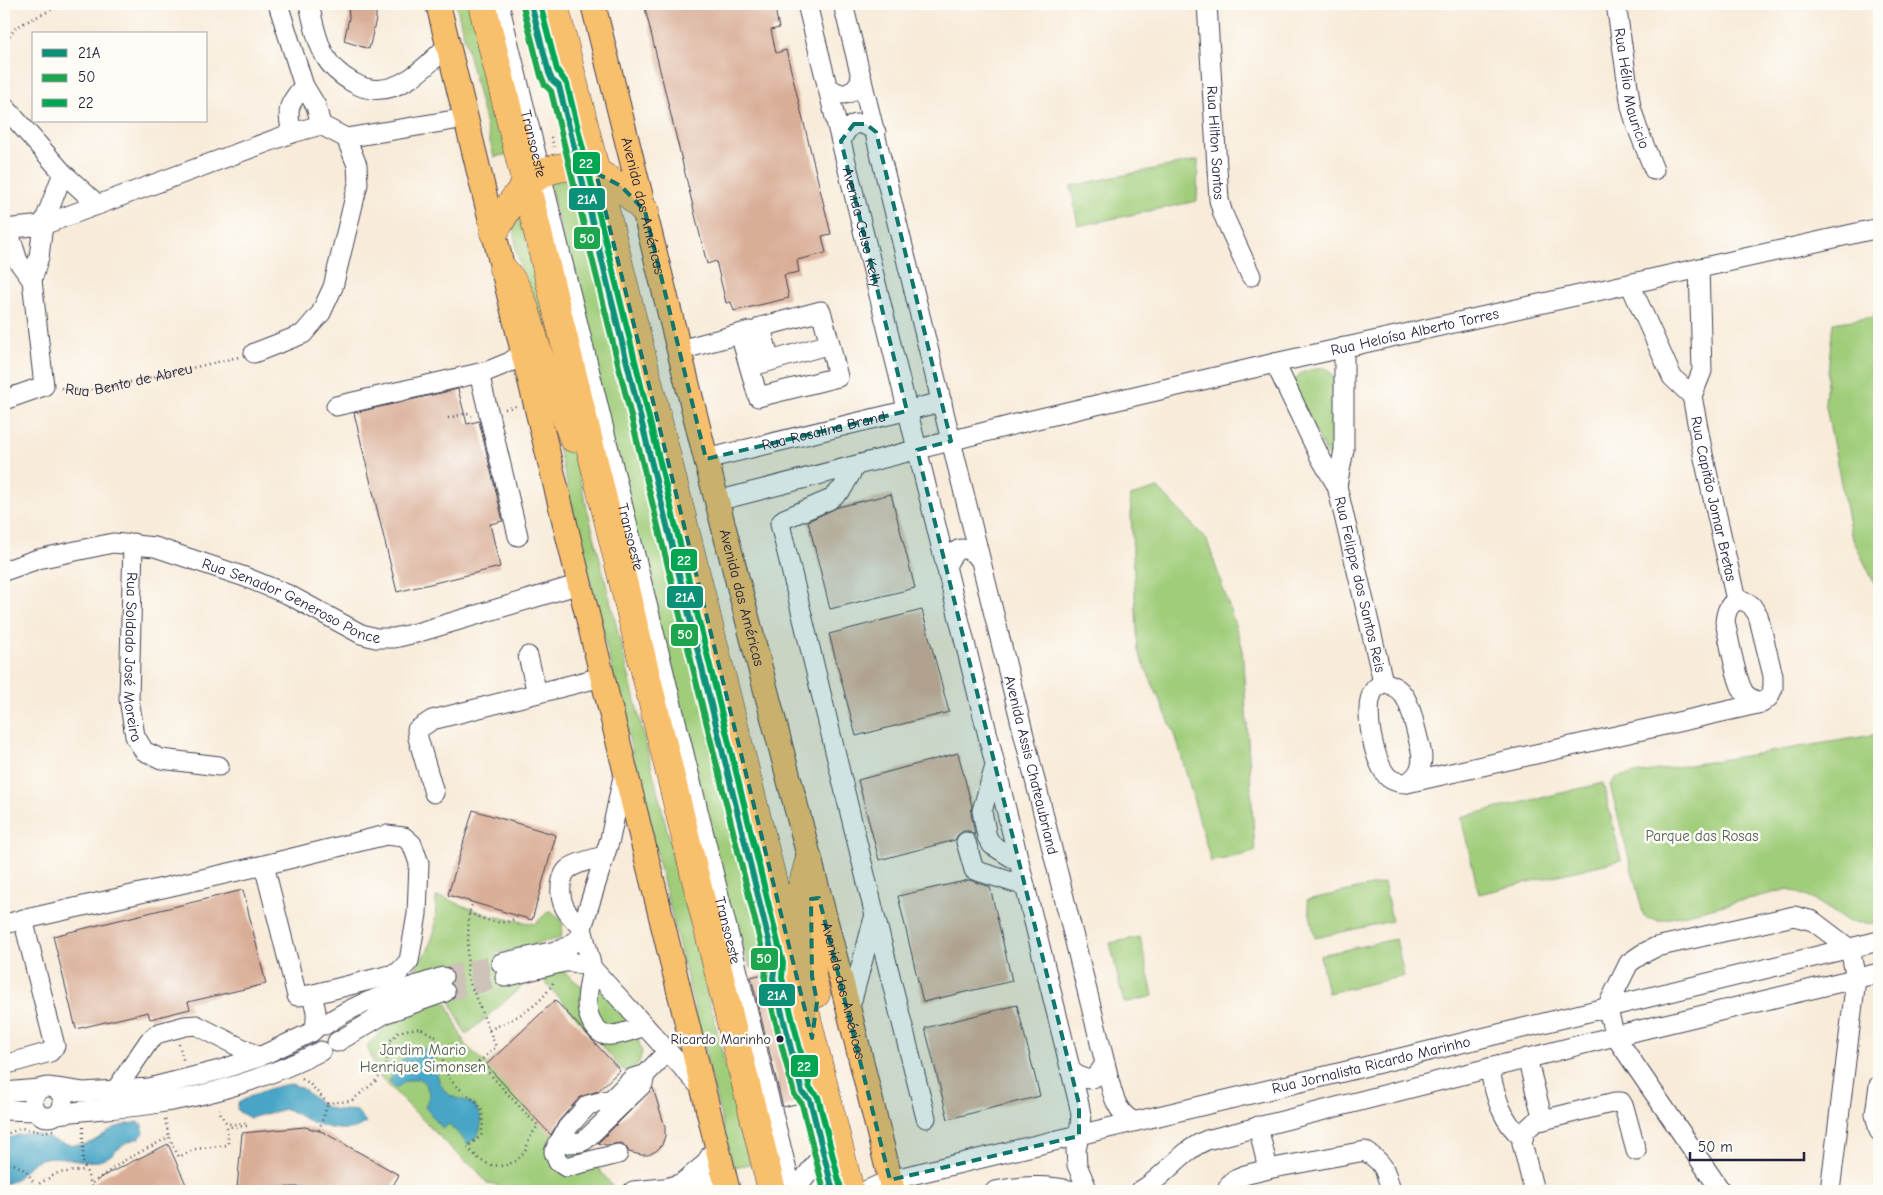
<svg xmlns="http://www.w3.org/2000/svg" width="1883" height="1195" viewBox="0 0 1883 1195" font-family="'Comic Neue',sans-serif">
<rect width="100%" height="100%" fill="#fdfcf7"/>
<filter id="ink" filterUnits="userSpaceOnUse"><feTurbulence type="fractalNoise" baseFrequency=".02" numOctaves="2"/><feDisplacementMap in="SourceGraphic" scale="10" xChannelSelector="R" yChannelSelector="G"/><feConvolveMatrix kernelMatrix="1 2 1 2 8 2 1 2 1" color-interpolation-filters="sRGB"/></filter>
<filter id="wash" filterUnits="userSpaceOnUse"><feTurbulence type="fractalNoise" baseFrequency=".0096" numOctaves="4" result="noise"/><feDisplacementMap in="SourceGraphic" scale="20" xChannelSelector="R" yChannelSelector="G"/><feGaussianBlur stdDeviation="1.12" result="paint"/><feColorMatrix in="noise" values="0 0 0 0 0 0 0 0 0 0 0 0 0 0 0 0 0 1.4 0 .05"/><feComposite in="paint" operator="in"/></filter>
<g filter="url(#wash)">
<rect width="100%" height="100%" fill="#f8ebd9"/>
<!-- green -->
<g fill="#a0cd7a" stroke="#61785a">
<path d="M456,4H473L509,154L494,157Z"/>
<path d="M1198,160L1197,201L1078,226L1071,186Z"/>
<path d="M578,177L761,914L765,964L751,968L732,927L549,183Z"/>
<path d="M519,212L574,420L529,297L516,250L514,228Z"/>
<path d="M1879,316V593L1851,535L1825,401L1833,323Z"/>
<path d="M1323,368C1331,370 1333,374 1334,382L1338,448L1335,454L1327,455L1294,386C1295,370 1311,370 1323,368Z"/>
<path d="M550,392L570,439L750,1164L733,1167L556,439Z"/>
<path d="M1158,488L1207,540L1242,646L1255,852L1211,862L1176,737L1138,651L1130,496Z"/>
<path d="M1879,734V924L1849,922L1816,901L1789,889L1659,921L1644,917L1610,785L1616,777Z"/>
<path d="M1603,783L1621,860L1479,894L1461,817Z"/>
<path d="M1384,883L1392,921L1315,938L1307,900Z"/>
<path d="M436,897L445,898L486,915L535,924L550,910L563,922L561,938L496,954L504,982L558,967L585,989L600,986L632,1020L642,1052L639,1063L630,1073L622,1069L537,973L466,1035L448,996L413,978L418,962L428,950L435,929Z"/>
<path d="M1140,937L1153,996L1124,1003L1110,943Z"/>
<path d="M1396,939L1404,976L1328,993L1320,955Z"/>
<path d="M438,1000L447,1003L465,1045L587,1154L613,1187L588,1191H512L493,1184L487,1183L475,1168L461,1158L379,1076L367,1046L387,1025Z"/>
</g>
<!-- water -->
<g fill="#47a6c6" stroke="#346480">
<path d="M422,1048L430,1052C436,1064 436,1082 446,1092C454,1100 464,1098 472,1104C481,1110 484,1127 477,1136C475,1139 471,1141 468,1144L449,1124L443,1129L425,1107L430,1094L425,1084L419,1078L404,1082L396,1089L389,1081C403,1063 397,1058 422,1048Z"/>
<path d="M291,1084C308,1088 312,1100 327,1107C338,1112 346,1109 357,1111L366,1122C354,1135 324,1128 310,1121C301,1118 294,1111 285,1109L250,1118L239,1112L237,1108L238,1103C254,1094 272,1086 291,1084Z"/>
<path d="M137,1122L143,1125C145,1139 139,1137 128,1142C118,1147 111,1158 99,1161C80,1164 59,1153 41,1159C24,1165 23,1180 4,1184V1140C41,1124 44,1143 76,1145C92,1146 101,1135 114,1128C122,1125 129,1124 137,1122Z"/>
</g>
<g id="blocks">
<!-- building -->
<g fill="#d9ad96">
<path d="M348,4H376V19L369,49L344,41L349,18Z"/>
<path d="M644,4H774L779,28L771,30L776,53L786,50L831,234L822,236L826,253L797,260L799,272L784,275L789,298L734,311L731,302L726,303L716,261L707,264Z"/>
<path d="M458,389L467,424L479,421L503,521L490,524L500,567L397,592L354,413Z"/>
<path d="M891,494L915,588L830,609L808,521L838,507Z"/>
<path d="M922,610L949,712L856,736L829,634Z"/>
<path d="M958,753L972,806L971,813L975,835L969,831H963L958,835L955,840L879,860L858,780Z"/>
<path d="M473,810L556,835L532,920L448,895Z"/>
<path d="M969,880L990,887L1012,981L923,1002L898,896Z"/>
<path d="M243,890L266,984L188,1002L190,1009L150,1019L148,1012L76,1029L53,936Z"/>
<path d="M767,973L800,1103L783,1107L751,977Z"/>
<path d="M555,1000L620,1070L598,1091L580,1097L559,1121L551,1135L486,1065Z"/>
<path d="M1017,1005L1040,1096L948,1119L925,1028Z"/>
<path d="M653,1088L665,1127V1136L662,1145L656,1151L648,1155H641L629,1152L626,1147L622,1143L607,1145L598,1143Z"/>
<path d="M305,1127L323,1132L399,1175L390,1191H319L315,1189L303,1187L237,1188L242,1133Z"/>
<path d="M168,1144L189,1191H87L101,1177Z"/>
</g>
</g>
</g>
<g filter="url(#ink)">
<use href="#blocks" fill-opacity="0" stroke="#424053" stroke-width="1"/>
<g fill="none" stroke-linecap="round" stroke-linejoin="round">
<!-- minor-tunnel -->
<g stroke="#cdc3b9" stroke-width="19" stroke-dasharray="19 9" stroke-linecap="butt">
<path d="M443,977L501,963"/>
<path d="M445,992L505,977"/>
</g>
<!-- minor casing -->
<g stroke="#424053" stroke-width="21">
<g id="minor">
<path d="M278,4L304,86L316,106L321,125"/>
<path d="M309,4C313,21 316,40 325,56C330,66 342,76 352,82C356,84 361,87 366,88C398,97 428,65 448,45"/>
<path id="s2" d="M499,4L792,1191"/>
<path d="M538,4L833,1191"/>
<path id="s3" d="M807,4L1079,1104L1081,1115L1079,1136L1076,1150L1077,1165L1088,1191"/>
<path id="s4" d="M843,4L1105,1063C1111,1084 1112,1110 1133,1121"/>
<path id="s5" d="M1207,4L1219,200L1223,214L1251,276"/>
<path id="s6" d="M1616,4L1631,107L1637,127L1654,170"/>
<path d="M828,87C845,99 851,95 862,79"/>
<path d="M4,106L63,173L98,205"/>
<path d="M292,133C286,109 288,104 304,86"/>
<path d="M346,138L466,118"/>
<path d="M841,141C850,121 859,119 876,132"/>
<path d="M4,229L43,225L292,133L321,125L346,138L357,165L358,184L333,287L321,313L303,334L254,353"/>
<path d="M8,229L18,261L32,280"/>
<path id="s7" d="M1699,268L1702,371L1692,396L1703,454L1736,600"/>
<path d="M1630,284L1672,377L1692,396"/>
<path d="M680,350L750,331L760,364L830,344L838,377L758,397L740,334"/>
<path d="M767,350L761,327L821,311L830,344"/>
<path id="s8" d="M1275,363L1320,457L1337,486L1383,682"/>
<path d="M479,373L518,536"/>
<path d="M4,400L44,386L32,280L39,257L43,225L63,173"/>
<path d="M336,406L488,371L510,362L523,352"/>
<path id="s9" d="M706,459L942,402"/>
<path d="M855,466L842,489L829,500L784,519L780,524L875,916L926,1118"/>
<path d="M1337,486L1344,450V347"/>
<path id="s10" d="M717,501L1024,422L1275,363L1879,228"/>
<path id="s11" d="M133,543L129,699L135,736L144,751L161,759L219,766"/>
<path d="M946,566C956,547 962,543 979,558"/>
<path id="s12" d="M4,571L38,559L113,543L155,547L245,577L289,595L361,634L376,638H394L416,633L580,584"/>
<path d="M528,656L537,693"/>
<path d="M1383,682C1381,684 1376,687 1374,690C1362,707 1374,765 1389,778C1395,782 1399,783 1407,783L1762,703L1769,697L1773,688V676L1758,615L1751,605L1744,601L1736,600C1728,606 1726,612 1725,622C1729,638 1736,683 1745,694C1750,699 1756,701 1762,703"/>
<path d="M1383,682C1409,688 1411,712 1417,734C1419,744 1424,755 1421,765C1419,774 1414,778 1407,783"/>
<path d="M995,766L982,811L987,837L992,845L1019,862"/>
<path d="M624,772L610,839L582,928L592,968L703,1090"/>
<path d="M434,793L418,738L417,730L432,720L602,677"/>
<path d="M966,842L974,870L1025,886"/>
<path d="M4,924L264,865L386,835L404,837L412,844L419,863L417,914L409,961L398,973L310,995L297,996L264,865"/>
<path d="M582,928C568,914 559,906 561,885C562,880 563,874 567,870C576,862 592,860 603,856"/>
<path d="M501,963L560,950L569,946L583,935"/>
<path d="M592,968C589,987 582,1007 593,1024C597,1031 602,1036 611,1035C622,1035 634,1029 645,1026"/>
<path d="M505,977L564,962H573L592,968"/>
<path d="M310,995C317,1007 317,1015 315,1029"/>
<path d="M849,1011L874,918"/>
<path d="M325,1025C358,1000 404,990 443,977"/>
<path d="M337,1042L386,1013L445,992"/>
<path d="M1527,1058L1543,1120"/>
<path d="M4,1065L50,1052L55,1046L23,919"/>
<path d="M1489,1068C1495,1093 1501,1122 1523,1138"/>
<path d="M1071,1071C1089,1084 1095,1081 1105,1063"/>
<path d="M1879,1085L1875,1114L1879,1131"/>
<circle cx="48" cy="1102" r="15"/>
<path d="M56,1088L83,1092L149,1088L220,1070L259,1057L312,1032"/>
<path d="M115,1091L149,1041L159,1033L185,1026L196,1025L259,1057"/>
<path d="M4,1092L39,1089"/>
<path d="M4,1110L36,1111"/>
<path d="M58,1114C89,1109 122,1109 153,1104C210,1096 270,1077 321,1051"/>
<path d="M557,1144L581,1142L585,1140L643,1084L645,1075L668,1051"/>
<path d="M618,1154L566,1167L558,1162L554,1152L567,1128L588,1105L612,1099L633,1078L645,1075"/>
<path d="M1268,1169L1365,1151C1385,1164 1385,1169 1391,1191"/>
<path d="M682,1183L705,1164L717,1145"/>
<path d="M633,1191L663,1188"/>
<path d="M656,1191L682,1183L705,1181L727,1189"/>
<path d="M791,1191L803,1180L829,1146"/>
<path id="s13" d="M865,1191L890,1180L1347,1071L1879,941"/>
<path d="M995,1191C1022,1186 1046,1184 1074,1191"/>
<path d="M1140,1191C1165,1177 1180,1151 1207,1140L1615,1036L1879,973"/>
<path d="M1227,1191C1231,1174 1252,1174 1268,1169L1258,1126"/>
<path d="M1534,1191L1522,1143L1525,1131L1535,1122L1615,1102H1621L1624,1107L1636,1151"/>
<path d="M1721,1191L1615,1036L1607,1007L1629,963L1642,954L1656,947L1794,916L1813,921L1850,949L1856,979L1830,1191"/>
</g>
</g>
<!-- major casing -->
<g stroke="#424053" stroke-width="26">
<g id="major">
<path d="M438,4L728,1191"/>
<path id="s14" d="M593,4L706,459L849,1011L893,1191"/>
</g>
</g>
<!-- highway casing -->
<g stroke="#424053" stroke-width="29">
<g id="highway">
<path d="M482,4L772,1191"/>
<path d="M554,4L850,1191"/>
<path d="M494,233C504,215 513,196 529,183C570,147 616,178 645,211"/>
<path d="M503,269C528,296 529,333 543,366C553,390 565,412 573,438"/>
<path d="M809,861L801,891L802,899L811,941L812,976L816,994"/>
</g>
</g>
<!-- path -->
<g stroke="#424053" stroke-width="2.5" stroke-dasharray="1 4" stroke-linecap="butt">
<path d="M4,45L16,27L55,8L103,4"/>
<path d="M551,137L554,147"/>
<path id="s1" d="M61,388L86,391L105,388L239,357"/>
<path d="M505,409L516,406"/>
<path d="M448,418L467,413L472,416"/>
<path d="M469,913C485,919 503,929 518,916"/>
<path d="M489,1030C515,1018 540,1008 554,981"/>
<path d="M179,1044L184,1063"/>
<path d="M302,1079C314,1085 318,1095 328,1103L351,1101L375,1082L386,1065L390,1041L398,1033L405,1030L420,1028L436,1037L448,1077L456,1086L475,1101L482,1111L483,1124L481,1136L467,1147L480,1160L490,1165L504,1166L516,1161L525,1152L529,1139L538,1125L528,1116L479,1062L496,1047L467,976L469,913L473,902"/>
<path d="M165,1119L169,1137"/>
<path d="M83,1127V1162L91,1184L125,1160L169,1137L179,1157L195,1149L228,1145L227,1127L247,1126L246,1123C228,1124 227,1128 219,1110L220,1109"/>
<path d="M319,1130L328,1103"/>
<path d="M4,1135L21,1128L44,1132L53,1130"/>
<path d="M4,1163C19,1162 34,1175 35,1191"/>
<path d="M35,1186L58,1173L84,1170"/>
</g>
<!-- minor -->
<use href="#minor" stroke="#fff" stroke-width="19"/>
<!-- major -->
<use href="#major" stroke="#f8bf6c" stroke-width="24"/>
<!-- highway -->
<use href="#highway" stroke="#f8bf6c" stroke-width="28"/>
<!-- bus-1 casing -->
<g stroke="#fdfcf7" stroke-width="10">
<path id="bus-1" d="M531,4L549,73L552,80L559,86L775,965L773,978L802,1092L810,1100L833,1191"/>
</g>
<!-- bus-2 casing -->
<g stroke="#fdfcf7" stroke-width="10">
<path id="bus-2" d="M523,6L541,76L545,85L551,91L766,965L765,980L794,1094L802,1104L824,1191"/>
</g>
<!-- bus-3 casing -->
<g stroke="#fdfcf7" stroke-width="10">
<path id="bus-3" d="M540,4L557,70L567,84L783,963L782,978L810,1088L818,1097L841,1189"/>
</g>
<!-- bus-1 -->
<use href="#bus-1" stroke="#0c9179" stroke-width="6"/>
<!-- bus-2 -->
<use href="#bus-2" stroke="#1da64d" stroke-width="6"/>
<!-- bus-3 -->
<use href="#bus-3" stroke="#00a651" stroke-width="6"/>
</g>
</g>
<!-- marked area -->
<path fill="#0f766e" fill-opacity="0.2" stroke="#0f766e" stroke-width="4" stroke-dasharray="10 6" stroke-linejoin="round" d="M854,124H866L876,132L951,441L917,450L1079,1104V1136L890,1180L819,898L811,899L812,976L817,1002L812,1038L596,173L621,186L645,211L706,459L907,411L841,141Z"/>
<!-- markers -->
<circle fill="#22223b" stroke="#fdfcf7" stroke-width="2" cx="780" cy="1039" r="4.5"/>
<g text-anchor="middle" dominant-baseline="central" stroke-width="5" stroke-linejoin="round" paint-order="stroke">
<!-- bus labels -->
<g font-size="14" fill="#22223b" stroke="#fdfcf7" text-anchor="end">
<text x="771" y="1039">Ricardo Marinho</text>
</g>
<!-- street labels -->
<g font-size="15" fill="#22223b" stroke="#fdfcf7">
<text stroke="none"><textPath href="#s6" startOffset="86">Rua Hélio Mauricio</textPath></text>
<text stroke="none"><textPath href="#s2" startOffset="144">Transoeste</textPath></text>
<text stroke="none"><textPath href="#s5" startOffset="139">Rua Hilton Santos</textPath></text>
<text stroke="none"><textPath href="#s14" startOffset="208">Avenida das Américas</textPath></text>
<text stroke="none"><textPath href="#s3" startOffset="230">Avenida Celso Kelly</textPath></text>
<text stroke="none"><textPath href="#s10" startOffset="718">Rua Heloísa Alberto Torres</textPath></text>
<text stroke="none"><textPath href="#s1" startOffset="69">Rua Bento de Abreu</textPath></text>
<text stroke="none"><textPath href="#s9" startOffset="121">Rua Rosalina Brand</textPath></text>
<text stroke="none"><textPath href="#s7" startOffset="235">Rua Capitão Jomar Bretas</textPath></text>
<text stroke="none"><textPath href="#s2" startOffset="549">Transoeste</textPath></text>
<text stroke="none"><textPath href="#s8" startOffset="239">Rua Felippe dos Santos Reis</textPath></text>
<text stroke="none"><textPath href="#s14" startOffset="612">Avenida das Américas</textPath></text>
<text stroke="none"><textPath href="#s12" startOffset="302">Rua Senador Generoso Ponce</textPath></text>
<text stroke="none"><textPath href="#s11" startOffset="114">Rua Soldado José Moreira</textPath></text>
<text stroke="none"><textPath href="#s4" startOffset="784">Avenida Assis Chateaubriand</textPath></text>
<text stroke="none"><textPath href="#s2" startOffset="954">Transoeste</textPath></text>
<text stroke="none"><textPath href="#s14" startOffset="1018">Avenida das Américas</textPath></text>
<text stroke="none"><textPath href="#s13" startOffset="522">Rua Jornalista Ricardo Marinho</textPath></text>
</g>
<!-- park labels -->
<g font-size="15" fill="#4e5e51" stroke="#fdfcf7">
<text x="1702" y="836">Parque das Rosas</text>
<text x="423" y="1050">Jardim Mario<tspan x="423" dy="17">Henrique Simonsen</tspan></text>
</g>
</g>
<g stroke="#fdfcf7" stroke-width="2">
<rect x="572" y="151" width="29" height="24" rx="5" fill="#00a651"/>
<rect x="568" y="187" width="38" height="24" rx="5" fill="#0c9179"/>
<rect x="573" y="226" width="28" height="24" rx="5" fill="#1da64d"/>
<rect x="670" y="548" width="28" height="24" rx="5" fill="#00a651"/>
<rect x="666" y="585" width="38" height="24" rx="5" fill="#0c9179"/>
<rect x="670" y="623" width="29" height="24" rx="5" fill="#1da64d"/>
<rect x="750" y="947" width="29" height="24" rx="5" fill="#1da64d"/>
<rect x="758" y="983" width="38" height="24" rx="5" fill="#0c9179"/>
<rect x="790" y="1054" width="29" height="24" rx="5" fill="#00a651"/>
</g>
<g font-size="14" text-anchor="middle" font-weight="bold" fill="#fff">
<text x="586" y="168">22</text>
<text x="587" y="204">21A</text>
<text x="587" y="243">50</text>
<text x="684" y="565">22</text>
<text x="685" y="602">21A</text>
<text x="685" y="639">50</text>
<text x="764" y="963">50</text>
<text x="777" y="1000">21A</text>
<text x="804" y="1071">22</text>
</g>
<!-- margin -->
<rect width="1883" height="1195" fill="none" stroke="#fdfcf7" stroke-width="20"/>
<!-- legend -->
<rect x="32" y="32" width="175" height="90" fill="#fdfcf7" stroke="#a5a5ac"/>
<rect x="42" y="49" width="25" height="8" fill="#0c9179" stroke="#a5a5ac"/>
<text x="78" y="58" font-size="15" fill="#22223b">21A</text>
<rect x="42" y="74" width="25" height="8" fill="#1da64d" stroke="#a5a5ac"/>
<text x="78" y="82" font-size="15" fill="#22223b">50</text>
<rect x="42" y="99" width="25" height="8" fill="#00a651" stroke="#a5a5ac"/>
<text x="78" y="108" font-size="15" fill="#22223b">22</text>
<!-- scale -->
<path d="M1690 1152v8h114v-8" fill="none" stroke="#22223b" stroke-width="2.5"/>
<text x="1698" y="1152" font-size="15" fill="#22223b" stroke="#fdfcf7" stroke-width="4" paint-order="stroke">50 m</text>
</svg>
